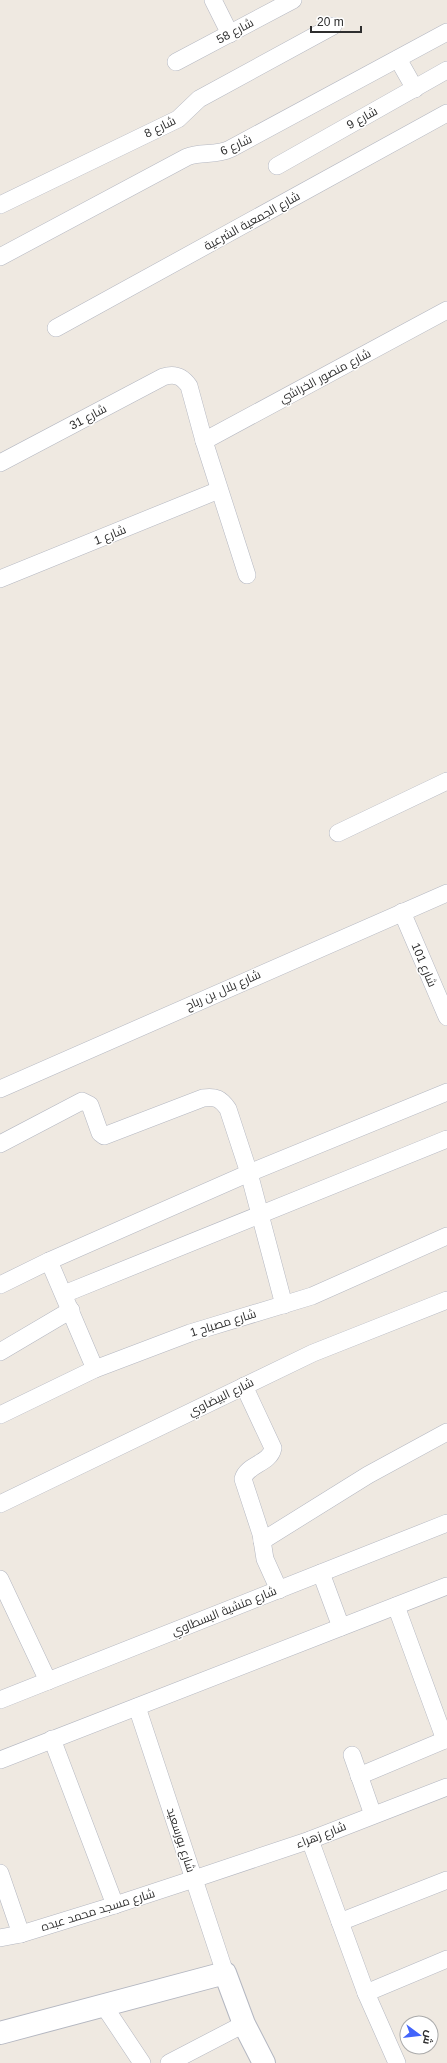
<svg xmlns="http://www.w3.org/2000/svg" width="447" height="2063" viewBox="0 0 447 2063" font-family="Helvetica,Cairo,sans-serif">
<rect width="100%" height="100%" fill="#efe9e1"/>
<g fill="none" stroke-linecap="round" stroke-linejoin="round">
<!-- minor casing -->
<g stroke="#b4b7c1" stroke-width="18">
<g id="minor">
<path d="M213,0L230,34"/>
<path d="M398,59L415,89"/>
<path d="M176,62L293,0"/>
<path d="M277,166L447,70"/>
<path d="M0,205L178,119L199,99L333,26"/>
<path d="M0,257L187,157C201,151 216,156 230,149L447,32"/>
<path d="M56,328L447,113"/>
<path d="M204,441L447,310"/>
<path d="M0,463L163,377C175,373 182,376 189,386L204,441L247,575"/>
<path d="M0,579L219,490"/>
<path d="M338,833L447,781"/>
<path d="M402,912L447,1017"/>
<path d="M0,1089L447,893"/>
<path d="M0,1144L82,1101L90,1105L100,1133L104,1136L203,1098C216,1096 221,1099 228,1109L249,1173L284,1305"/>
<path d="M49,1261L95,1369"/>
<path d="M0,1285L49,1261L249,1173L447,1092"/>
<path d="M64,1294L447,1139"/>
<path d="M0,1352L71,1310"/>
<path d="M244,1386L273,1448C270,1464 247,1464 243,1479L261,1534L265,1559L279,1590"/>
<path d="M0,1415L95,1369L190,1333L312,1296L447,1236"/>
<path d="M0,1504L313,1353L447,1300"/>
<path d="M262,1541L368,1475L447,1432"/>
<path d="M321,1573L341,1627"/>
<path d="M0,1579L48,1681"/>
<path d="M396,1606L445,1740"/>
<path d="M0,1700L447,1523"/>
<path d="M137,1707L225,1973"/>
<path d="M52,1739L115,1905"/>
<path d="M352,1755L373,1815"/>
<path d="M0,1760L447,1586"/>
<path d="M359,1776L447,1739"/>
<path d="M310,1840L366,1993L397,2063"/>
<path d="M0,1873L21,1934"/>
<path d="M340,1922L447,1880"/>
<path d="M0,1938L21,1934L115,1905L194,1879L310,1840L447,1787"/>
<path d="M366,1993L447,1959"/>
<path d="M104,2006L142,2063"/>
<path d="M169,2063L244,2024"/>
</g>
</g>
<!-- tertiary casing -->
<g stroke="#b4b7c1" stroke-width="24">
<path id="tertiary" d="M0,2033L225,1973L244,2024L264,2063"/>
</g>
<!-- minor -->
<use href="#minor" stroke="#fff" stroke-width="17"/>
<!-- tertiary -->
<use href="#tertiary" stroke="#fff" stroke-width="22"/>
</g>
<g text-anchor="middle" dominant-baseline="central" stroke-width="3" stroke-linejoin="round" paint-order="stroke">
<!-- street labels -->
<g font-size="12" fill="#2e2e2e" stroke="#fff">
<text transform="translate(235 31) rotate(-28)">شارع 58</text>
<text transform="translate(362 118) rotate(-29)">شارع 9</text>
<text transform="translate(160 127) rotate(-26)">شارع 8</text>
<text transform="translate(236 145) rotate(-24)">شارع 6</text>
<text transform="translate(252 221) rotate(-29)">شارع الجمعية الشرعية</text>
<text transform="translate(325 376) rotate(-28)">شارع منصور الخراشي</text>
<text transform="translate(88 417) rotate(-28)">شارع 31</text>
<text transform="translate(110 535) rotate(-22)">شارع 1</text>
<text transform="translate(424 965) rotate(67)">شارع 101</text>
<text transform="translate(223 990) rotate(-24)">شارع بلال بن رباح</text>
<text transform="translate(223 1323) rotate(-17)">شارع مصباح 1</text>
<text transform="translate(221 1397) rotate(-26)">شارع البيضاوي</text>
<text transform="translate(224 1611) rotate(-22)">شارع منشية البسطاوي</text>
<text transform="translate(321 1835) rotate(-21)">شارع زهراء</text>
<text transform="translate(181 1840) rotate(72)">شارع بورسعيد</text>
<text transform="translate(98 1910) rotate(-17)">شارع مسجد محمد عبده</text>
</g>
</g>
<!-- north arrow -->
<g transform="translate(419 2035) rotate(105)"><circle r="19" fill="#ffffff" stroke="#ababab"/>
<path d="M0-3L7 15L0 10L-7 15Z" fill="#4264fb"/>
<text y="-6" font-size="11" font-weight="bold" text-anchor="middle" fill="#2e2e2e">ش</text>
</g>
<!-- scale -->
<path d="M311 26v6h50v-6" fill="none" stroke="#2e2e2e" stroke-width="2"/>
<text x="317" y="26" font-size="12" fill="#2e2e2e" stroke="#ffffff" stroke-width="3" paint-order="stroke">20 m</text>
</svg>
